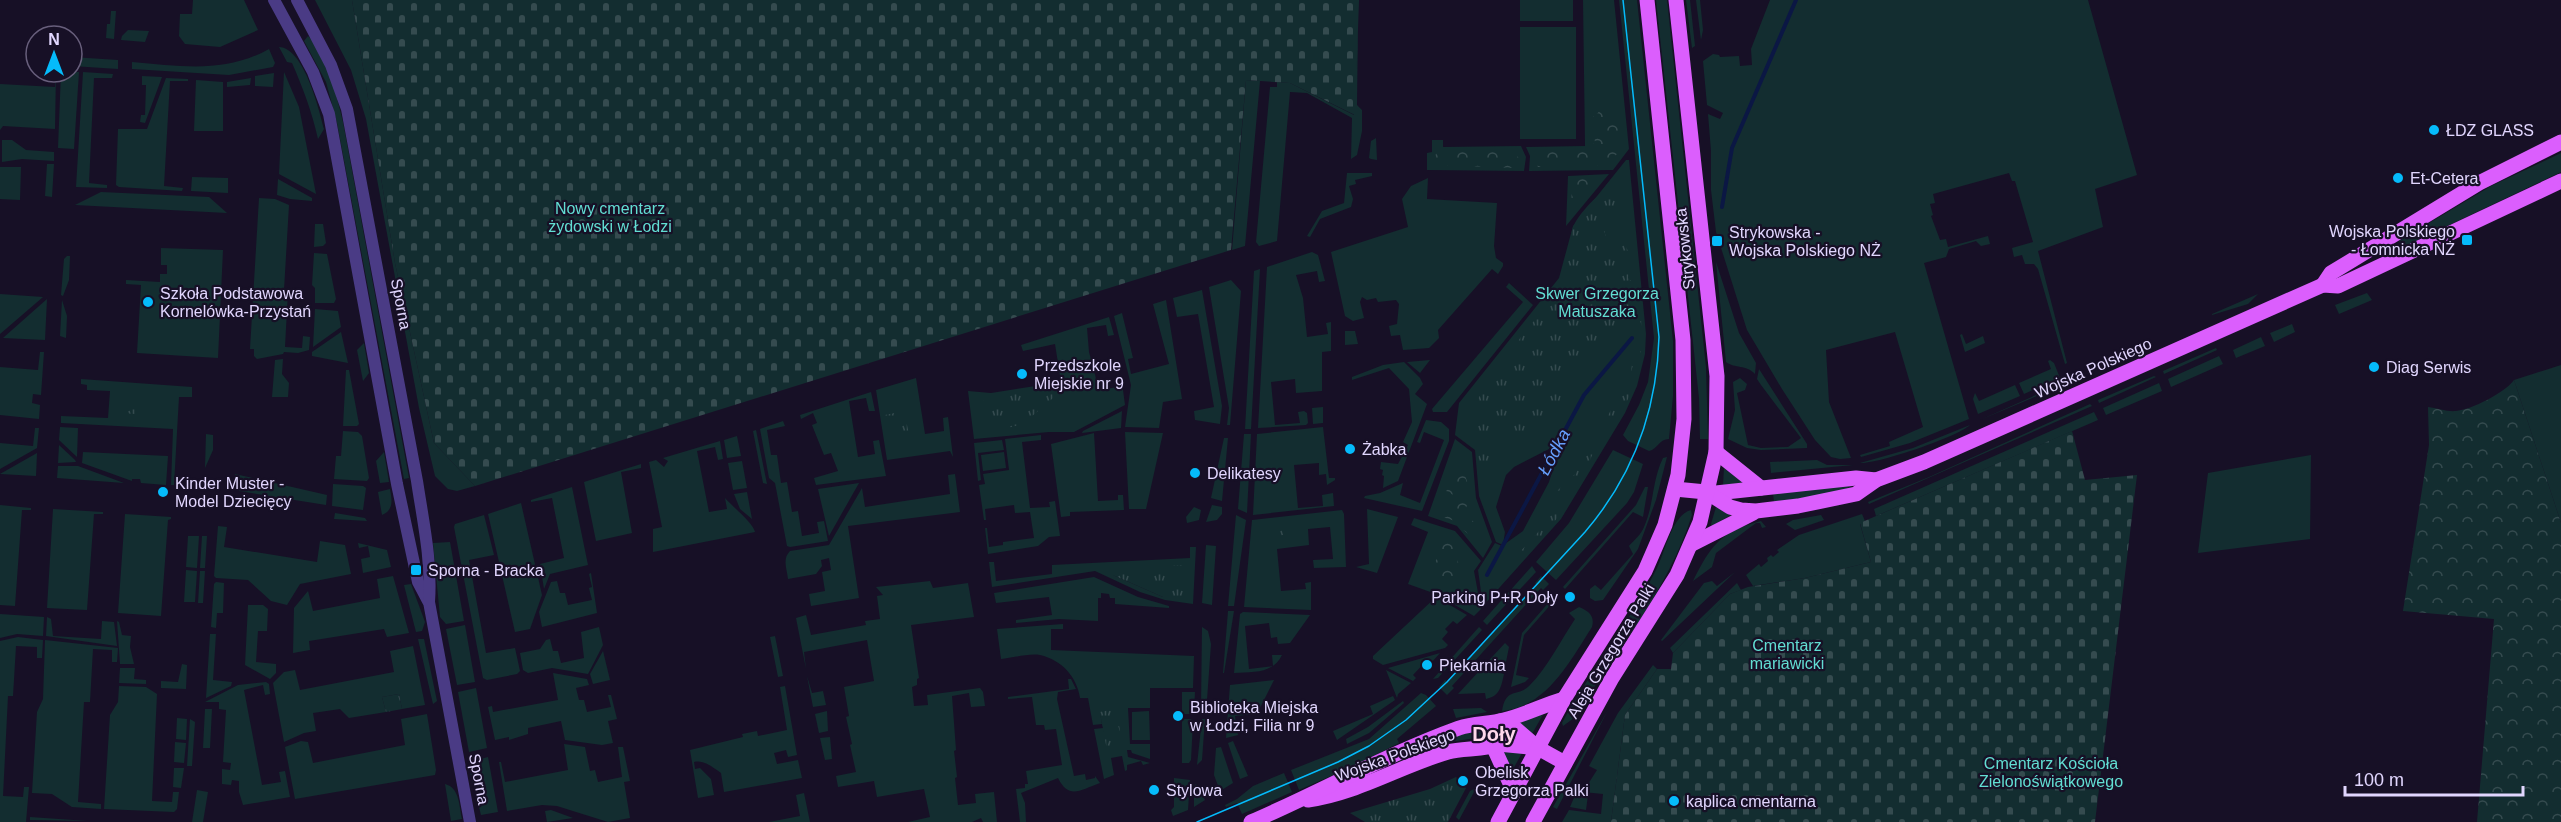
<svg xmlns="http://www.w3.org/2000/svg" width="2561" height="822" viewBox="0 0 2561 822" font-family="Helvetica,sans-serif">
<defs>
<pattern id="forest-crowns" width="20" height="18" patternUnits="userSpaceOnUse" patternTransform="scale(1.5)"><rect width="20" height="18" fill="#132d30"/><path d="M2 6a3 3 0 1 1 6 0M12 15a3 3 0 1 1 6 0" fill="none" stroke="#354b4f"/></pattern>
<pattern id="cemetery-stones" width="16" height="16" patternUnits="userSpaceOnUse" patternTransform="scale(1.5)"><rect width="16" height="16" fill="#132d30"/><path d="M2 7V4a2 2 0 0 1 4 0v3zM10 15v-3a2 2 0 0 1 4 0v3z" fill="#354b4f"/></pattern>
<pattern id="park-tufts" width="24" height="20" patternUnits="userSpaceOnUse" patternTransform="scale(1.5)"><rect width="24" height="20" fill="#132d30"/><path d="M3 7l-1-3M5 7V3M7 7l1-3M15 17l-1-3M17 17v-4M19 17l1-3" fill="none" stroke="#354b4f"/></pattern>
</defs>
<rect width="100%" height="100%" fill="#171026"/>
<!-- green -->
<g fill="#132d30" fill-rule="evenodd">
<path d="M193,0H244L258,30L220,47L185,44L179,36L180,14H192Z"/>
<path d="M315,0H352L395,263L434,443L475,486L457,491L448,489L435,476L419,408L366,119L351,70Z"/>
<rect x="1520" y="0" width="53" height="21"/>
<path d="M1583,0H1614L1629,149L1613,170L1529,171L1530,156L1526,147L1585,146Z"/>
<path d="M1619,0H1637L1673,341V396L1669,439C1659,439 1658,449 1649,451L1628,441L1623,435L1639,405L1648,382L1654,338Z"/>
<path d="M1656,0H1667L1706,367L1708,439H1700L1699,398Z"/>
<path d="M1686,0H1690L1695,46L1692,48Z"/>
<path d="M1696,0H1700L1703,30L1701,40Z"/>
<path d="M1770,0H2088L2137,175L2095,189L2103,227L2038,251L2067,363L2065,364L2038,269L2034,264H2025L2022,255L2014,257L2012,248L2033,242L2015,181H2012L2009,173L1933,194L1935,203L1930,204L1933,215L1931,216L1940,240L1946,239L1948,247L1988,236L1990,244L1981,246L1976,241L1949,249L1946,257L1924,263L1969,419L1910,443L1861,457L1860,455L1890,446L1889,442L1923,427L1895,332L1826,350L1829,402L1851,458L1840,459L1831,457L1815,440L1782,389L1747,330L1716,232L1711,190V151L1708,114L1720,119L1723,113L1707,105L1703,61L1713,54L1719,55L1720,57L1739,56L1740,66L1752,65L1751,49Z"/>
<path d="M111,11H116L114,39L106,38L107,24H110Z"/>
<path d="M1358,24L1357,105L1362,110V131L1357,155L1351,159L1352,118L1307,93L1290,92L1277,241L1259,246L1256,242L1270,87H1277V82L1290,83L1354,115Z"/>
<rect x="1520" y="27" width="56" height="112"/>
<path d="M128,30L149,31L145,42L121,40L122,36Z"/>
<path d="M308,36C325,50 338,100 343,122L409,478L404,479L337,123L326,82L304,41Z"/>
<path d="M279,47C304,48 319,109 324,129L318,139C312,112 303,88 292,63L287,62Z"/>
<path d="M269,49L275,63L273,67L229,75L132,69V62C181,66 224,74 269,49Z"/>
<path d="M72,57L118,60V69L72,66Z"/>
<path d="M56,72L55,129L3,126L0,130V84L55,87Z"/>
<path d="M61,72H79L74,149L58,148Z"/>
<path d="M83,72L113,74L112,78H94L89,183L107,185V188L76,187Z"/>
<path d="M284,72L299,107L316,194L279,174Z"/>
<path d="M274,73L273,87L255,86V76Z"/>
<path d="M142,76L162,77L145,123L140,122L141,115H145L146,85H142Z"/>
<path d="M166,78L188,79V81H170L164,186L183,188L182,191L119,187L116,185L118,129H147Z"/>
<path d="M251,78L250,85L227,87V82Z"/>
<path d="M196,80L223,82V131H194Z"/>
<path d="M1246,80L1260,81L1245,246L1232,250Z"/>
<path d="M1376,138L1377,160L1371,159L1369,158L1371,141Z"/>
<path d="M2,140H12L26,150L54,152V161L22,159L2,162Z"/>
<path d="M1432,140H1443V147L1521,146L1526,157L1524,171L1427,170V153L1432,152Z"/>
<path d="M2561,153V172L2403,247L2399,241L2491,186Z"/>
<path d="M1626,160H1629L1646,334L1645,354L1637,386L1625,413L1561,519L1483,606L1478,570L1495,543L1502,546L1523,531L1549,482L1563,436L1549,449L1514,467L1506,475L1496,507L1505,532L1503,545L1496,542L1479,496L1475,450L1455,435L1459,403L1559,278L1573,226Z"/>
<path d="M47,164H54L52,197L45,196Z"/>
<path d="M0,167H21L20,200L0,199Z"/>
<path d="M1347,173H1372V176L1355,180L1356,184L1349,186L1353,199L1351,207L1320,219L1310,237L1307,236L1322,211L1344,203Z"/>
<path d="M1609,174L1566,226L1568,176Z"/>
<path d="M192,177L228,178V193L191,191Z"/>
<path d="M1428,178L1427,199L1497,203L1494,246L1496,258L1503,263V266L1498,274L1492,269L1438,330L1439,338L1429,348L1403,350L1400,335L1391,336L1389,326L1397,324L1399,304L1396,300L1378,302L1376,298L1367,300L1362,297L1360,302L1364,318L1353,321L1345,316L1331,252L1408,227L1402,199L1411,186Z"/>
<path d="M278,179L312,198V201L290,199L277,195Z"/>
<path d="M101,192L209,197L227,213L75,205Z"/>
<path d="M259,198L275,199L289,205L284,290L288,291L285,347L302,348L303,336L310,337L309,350L298,353L284,352L283,354L257,359L254,356V349H250Z"/>
<path d="M315,224H323L326,243L323,246L314,247Z"/>
<path d="M161,248L223,250L218,358L137,353L141,285L126,284V280L160,282V274H167V265H161Z"/>
<path d="M1312,252L1318,255L1325,281L1319,282L1317,271L1296,275L1303,298L1307,337L1328,334L1326,323L1331,322V351L1322,352V391L1296,393L1295,379L1271,382L1275,425L1300,423L1298,412L1304,411L1307,413L1308,423L1306,425L1258,428L1267,267Z"/>
<path d="M314,253L327,254L336,299L334,303H315V288L312,285Z"/>
<path d="M67,256H70L69,280L63,296L61,295L64,259Z"/>
<path d="M1716,262L1739,333L1756,363L1755,374C1746,364 1735,369 1726,362Z"/>
<path d="M1260,269L1251,429H1245L1254,271Z"/>
<path d="M1231,280L1241,291L1230,425H1227L1229,408L1209,287Z"/>
<path d="M1509,283L1533,305L1447,412H1433L1432,409L1523,302L1506,287Z"/>
<path d="M1202,290L1222,406L1220,424L1195,420L1194,411L1214,407L1198,314L1177,317L1173,298Z"/>
<path d="M2367,293L2372,300L2339,314L2335,305Z"/>
<path d="M0,294L43,297L0,334Z"/>
<path d="M2258,294L2248,304L2212,315V314Z"/>
<path d="M47,299L45,340L3,338Z"/>
<path d="M62,300L67,316L66,338L60,336Z"/>
<path d="M1166,300L1182,399L1163,402L1159,428L1125,427L1131,385L1114,316L1122,313L1133,358L1128,359L1131,374L1169,364L1153,304Z"/>
<path d="M315,309L338,311L341,327L313,347Z"/>
<path d="M1109,317L1114,335L1108,336L1106,325L1087,328L1089,352L1099,390L1118,387L1116,376L1121,375L1125,405L1074,432H1049L974,439L968,391L991,393L1061,382L1055,344L1023,351L1021,345Z"/>
<path d="M2292,324L2295,332L2274,342L2270,333Z"/>
<path d="M1345,331H1355L1358,344L1345,345Z"/>
<path d="M341,332L348,363L312,356V352Z"/>
<path d="M1962,334L1966,344L1983,336L1985,343L1965,352L1960,335Z"/>
<path d="M2261,337L2265,346L2236,358L2233,350Z"/>
<path d="M364,343L369,373L363,381L357,350Z"/>
<path d="M2216,348L2217,350L2164,374L2163,371Z"/>
<path d="M40,352H44L41,395L33,394L32,403L40,405L39,419L0,415V367L38,370Z"/>
<path d="M2219,356L2223,364L2171,387L2168,379Z"/>
<path d="M283,359L282,374L289,383L288,397H272L275,360Z"/>
<path d="M1430,360L1420,373L1407,362Z"/>
<path d="M2050,360L2054,363L2060,378L2024,394L2019,383L2051,369L2048,361Z"/>
<path d="M1404,362L1420,378L1423,384L1415,394L1427,404L1398,481L1383,488L1384,476L1382,475L1383,470L1380,469L1381,462L1398,464L1408,445L1403,442L1412,422L1409,389L1389,368L1352,380V377L1383,365Z"/>
<path d="M2561,365V523L2514,380Z"/>
<path d="M1759,369L1807,444V448L1761,450L1747,448L1728,439L1735,410L1733,382L1740,378L1747,384L1745,390L1737,393L1748,445L1761,448L1788,447L1801,438L1761,385L1757,379Z"/>
<path d="M346,370H349L359,424L357,426H343Z"/>
<path d="M2154,376L2156,377L2099,403L2098,400Z"/>
<path d="M916,378L925,434L944,431L943,418L948,417L953,457L950,451L887,460L876,390Z"/>
<path d="M81,379L192,387V397H179L174,485H171L173,429L61,423V416L108,418L110,391L87,390V385L81,384Z"/>
<path d="M2063,383V385L1980,420Z"/>
<path d="M2159,383L2162,391L2106,415L2103,408Z"/>
<path d="M2015,385L2020,396L1978,414L1973,399L1975,393L1979,401Z"/>
<path d="M871,392L875,411H869L866,398L849,401L858,457L875,454L873,441L879,440L886,476L816,485L814,478L838,471L831,453L824,455L812,425L817,423L813,413L801,419L800,415Z"/>
<path d="M2090,404L2092,406L1869,504L1868,502L1929,477Z"/>
<path d="M1323,407V423L1313,424L1312,408Z"/>
<path d="M1122,411L1121,428L1082,433L1083,431Z"/>
<path d="M2094,412L2098,420L1876,516L1874,509Z"/>
<path d="M1426,420L1441,422L1449,429V441L1422,511L1364,498L1365,496L1380,493L1403,483L1400,495L1420,503L1444,440L1424,432L1420,443L1417,442Z"/>
<path d="M783,421L785,426L767,430L771,455H777L781,483L787,482L792,512L798,511L802,536L819,533L817,522L824,521L828,541L790,547L787,546L775,483L769,478L760,429Z"/>
<path d="M1970,425C1957,437 1878,464 1860,463L1913,448Z"/>
<path d="M60,427L78,428L77,457L59,440Z"/>
<path d="M1323,427L1329,478H1335V480L1327,485L1326,474L1319,475V463L1294,465L1298,508L1323,506L1322,495L1333,493L1334,506L1253,515L1257,434Z"/>
<path d="M35,428H39L37,448L0,469V443L33,446Z"/>
<path d="M756,430L767,484L763,483L753,431Z"/>
<path d="M343,431L358,432L362,436L369,478L367,481L334,479L336,456H341Z"/>
<path d="M1125,432L1163,433L1146,509H1129Z"/>
<path d="M1094,433L1098,501L1118,500V495H1123L1124,510L1070,512V516L1061,517L1051,444Z"/>
<path d="M206,434L213,435V450L205,468Z"/>
<path d="M1244,434H1251L1247,513L1238,509Z"/>
<path d="M1041,435V440L1022,442L1030,508L1050,507L1049,502L1055,501L1060,536L1049,537L1038,546L988,554L985,528H987L989,547L1003,545V542L1034,538L1030,512L1015,513L1014,505L985,509L986,520H984L979,485L985,484L983,474L1009,470L1005,439Z"/>
<path d="M737,436L741,456L727,458L724,440Z"/>
<path d="M1224,438H1228L1222,501L1211,498Z"/>
<path d="M1455,439L1472,452L1476,498L1492,542L1483,558L1457,526L1428,516Z"/>
<path d="M1002,440L1004,450L978,453L981,480L978,481L974,443Z"/>
<path d="M720,441L723,459L718,460L715,447L697,451L709,512L727,509L725,498C733,507 753,523 755,532L653,552V529L662,527L649,462L656,460L664,467L668,461L663,458Z"/>
<path d="M59,445L75,460L76,462L58,463Z"/>
<path d="M1613,450L1643,464L1634,492L1627,503L1556,580L1536,562L1569,523Z"/>
<path d="M83,452L168,456L166,485L141,483L140,479H132V481L82,463Z"/>
<path d="M384,452L389,482L380,483L376,461Z"/>
<path d="M1004,452L1006,468L983,471L981,455Z"/>
<path d="M37,453L36,476L0,474Z"/>
<path d="M2311,455L2310,539L2198,553L2208,473Z"/>
<path d="M1667,457L1656,500L1638,549L1603,600L1595,601L1590,598V589L1595,585L1601,590L1633,554L1629,546C1634,540 1641,535 1644,527C1654,505 1652,480 1663,458Z"/>
<path d="M1817,460L1827,465H1853L1771,473L1770,462Z"/>
<path d="M742,461L747,488L733,490L728,463Z"/>
<path d="M641,464V468L621,472L632,533L596,541L584,482Z"/>
<path d="M58,466H78L124,483L57,478Z"/>
<path d="M1724,468L1743,483L1723,485Z"/>
<path d="M235,474L327,495L326,505L233,490Z"/>
<path d="M955,474L960,512L848,526L859,598L811,606L809,594L825,591L822,572L831,570L829,558L821,560L822,566L816,574L788,579C787,569 782,559 790,551L829,545L862,488L865,507L950,494L948,475Z"/>
<path d="M859,483L829,536L818,489Z"/>
<path d="M333,484L363,486L366,488L363,510L332,506Z"/>
<path d="M1854,485L1836,493L1774,502L1773,493Z"/>
<path d="M572,487L588,565L550,574L544,589L540,564L564,558L552,498L531,502V500Z"/>
<path d="M1645,487H1648L1643,517L1633,512L1565,589L1563,587L1636,505Z"/>
<path d="M390,489C392,500 394,510 382,515L378,492Z"/>
<path d="M747,492L752,519L740,509L734,494Z"/>
<path d="M521,503L542,595L530,629L515,632L488,514Z"/>
<path d="M0,505L31,508V510H22L15,606L0,605Z"/>
<path d="M1212,505L1222,507V514L1217,520L1206,522Z"/>
<path d="M1194,507L1201,510L1199,520L1187,523L1186,517Z"/>
<path d="M1716,507L1731,515L1712,526L1711,524Z"/>
<path d="M53,509L103,512V514H94L87,610L47,608Z"/>
<path d="M1367,509L1398,517L1377,573L1356,567L1369,564Z"/>
<path d="M1342,510L1344,514L1346,567L1314,568L1313,560L1333,559L1330,527L1308,529L1309,545L1277,549L1281,591L1306,589L1305,583L1311,582V610L1244,607L1252,520Z"/>
<path d="M1691,510L1692,515C1668,590 1616,652 1574,718L1563,726L1562,723C1591,670 1630,622 1657,568C1665,552 1672,515 1691,510Z"/>
<path d="M335,513L365,518L367,521L334,519Z"/>
<path d="M125,514L171,517V519L168,520L161,616L118,613Z"/>
<path d="M1862,514L1865,521L1860,524L1871,562L1805,578L1753,586L1746,575L1759,564L1761,567L1768,561L1767,558L1771,555L1773,557L1779,552L1777,550L1799,535Z"/>
<path d="M484,515L494,555L469,560L486,653L515,648L520,671L517,674L487,680L483,678L454,527L455,524Z"/>
<path d="M1236,515L1246,520L1234,606H1228Z"/>
<path d="M1821,515L1824,520L1795,530L1786,524L1793,520Z"/>
<path d="M1414,518L1455,531L1481,561L1474,571L1481,609L1474,616L1436,594L1408,584L1428,532L1411,525Z"/>
<path d="M1761,521L1766,527L1762,528L1760,523H1756L1716,553L1712,567L1693,581C1711,545 1721,531 1761,521Z"/>
<path d="M218,526L227,527L224,547L317,562L320,541L345,545L351,574L300,584L287,605L271,601L248,580L216,578L214,576Z"/>
<path d="M188,536H199L197,568L186,567Z"/>
<path d="M202,536H207L205,568H200Z"/>
<path d="M450,542L464,621L446,624L440,617L433,543Z"/>
<path d="M358,543L387,550L391,567L363,573L361,559L370,557L368,546L359,548Z"/>
<path d="M1206,545L1216,546L1212,605L1202,603Z"/>
<path d="M1190,547H1196L1193,604L1165,600L1140,592L1095,571L992,587L989,562H994L996,581L1052,574V565L1190,558ZM1113,575L1189,597H1163Z"/>
<path d="M1532,566L1536,572L1487,625L1483,621Z"/>
<path d="M186,570L197,571L195,602H184Z"/>
<path d="M200,571H205L203,603H198Z"/>
<path d="M1735,572L1662,641L1661,640L1704,583L1712,581L1717,586Z"/>
<path d="M591,573L597,613L542,627L539,612L551,582L557,581L560,593H565L568,605L592,600L589,588L592,587L589,574Z"/>
<path d="M393,576L409,633L387,637L384,629L309,641L310,650L293,653L294,608L308,591L313,611L380,598L377,579Z"/>
<path d="M1541,576L1549,584L1543,590L1541,588L1452,686L1454,688L1447,695L1439,687L1445,680L1448,682L1537,585L1535,583Z"/>
<path d="M1094,577L1138,597L1169,606V608L1115,604V598H1110L1109,594L1101,593V598H1098V621L1059,619L1016,623V620L1052,615L1049,597L996,603L994,593Z"/>
<path d="M930,581L933,588L968,583L974,617L911,625L919,678L917,679V685L912,687L914,706L928,705L927,695L980,688L983,692L985,706L971,707L969,693L952,696L956,750L954,751L957,777L955,778L958,805L976,803L975,794L994,792L997,822H983L981,818L972,822H908L930,817L924,789L877,797L874,781L838,787L836,776L856,772L850,745L852,744L846,717L849,716L844,687L874,681L867,640L804,652L806,669L796,618L806,615L811,635L866,625L865,621L880,619L877,596L883,595L876,587Z"/>
<path d="M216,582L224,583L223,613H217L216,628L211,627L214,584Z"/>
<path d="M1737,583L1741,590L1730,594L1673,653L1670,648Z"/>
<path d="M411,584L425,622L422,631L416,632L404,585Z"/>
<path d="M1558,592L1560,594L1524,635L1516,675L1529,678L1525,682L1511,687L1522,633Z"/>
<path d="M1436,597L1467,615L1457,624L1453,621L1445,629L1448,632L1442,639L1448,645L1445,648L1383,665L1373,659V656Z"/>
<path d="M248,605H263L268,609L267,631H258L256,662L276,664V673L270,679L245,665Z"/>
<path d="M1579,607C1589,611 1595,616 1592,627C1570,661 1547,707 1502,711C1506,686 1518,698 1530,685C1547,668 1561,640 1575,619L1569,613Z"/>
<path d="M1228,611H1234L1224,673H1223Z"/>
<path d="M1243,612L1310,615L1290,643L1278,644L1277,637L1271,638L1269,623L1245,626L1249,669L1273,666L1272,655H1282C1273,674 1253,672 1234,673L1240,614Z"/>
<path d="M0,614L44,617L43,636L17,634L0,638Z"/>
<path d="M47,617L51,619L53,636L101,639L102,621L114,622L117,646L46,636Z"/>
<path d="M117,621L119,622L122,635L131,636L130,647L134,664H120Z"/>
<path d="M1063,624V629H1051V650L1194,656L1193,688H1150V708H1128L1130,744H1150V759L1132,753L1131,750H1127L1128,757L1150,763L1143,765L1141,761L1127,765V770L1125,771L1122,756L1111,758L1114,775L1104,779L1094,729L1103,728L1107,749L1100,712L1102,724L1093,725L1088,698H1080C1077,677 1062,660 1040,655C1029,653 1012,658 1001,659L997,629Z"/>
<path d="M465,625L475,682L457,685L446,629Z"/>
<path d="M599,627L603,645L588,674L552,668L528,673L523,670L520,653L540,649L546,640L550,639L553,651H558L561,663L584,658L581,632Z"/>
<path d="M1202,627L1208,631L1211,644L1206,714L1201,710Z"/>
<path d="M1479,627L1482,630L1438,678L1433,679Z"/>
<path d="M210,634H216L213,680L232,682L231,686L206,698Z"/>
<path d="M775,636L783,676L778,677L770,637Z"/>
<path d="M18,637L43,640L42,658H37V647L16,646L13,696H8L3,796L23,797L24,787H29L26,822H0V641Z"/>
<path d="M418,639H424L437,701L433,704Z"/>
<path d="M45,640L118,648L117,662H112V650L93,649L90,702H84L78,802L101,804V809L72,807L52,794L32,793L37,712L43,699Z"/>
<path d="M1505,643L1509,647L1505,667L1501,666L1500,673L1504,674C1501,687 1500,696 1486,699L1485,693L1458,694Z"/>
<path d="M413,646L425,705L402,709L399,694L382,697L386,712L349,718L340,709L313,713L316,731L304,733L284,742L273,683L284,672L295,670L300,690L394,672L390,651Z"/>
<path d="M603,651L610,680L593,684L590,674Z"/>
<path d="M1440,653L1431,663L1427,660L1413,675L1416,678L1413,681L1388,668Z"/>
<path d="M182,664L187,665L186,689L161,688V681L178,682Z"/>
<path d="M1653,665L1657,669L1625,715L1611,822H1562L1569,810L1601,814L1603,794L1583,792L1597,770L1589,766L1618,713Z"/>
<path d="M120,668H135L134,679L146,680V684L119,683Z"/>
<path d="M1386,670L1411,683L1398,694L1397,698Z"/>
<path d="M553,673L587,679L589,685L576,688L579,700H584L587,712L611,707L608,695H611L617,719L608,721L613,743L602,745L565,740L561,721L528,728V734L509,740V737L495,740L488,707L492,706L493,712L558,700Z"/>
<path d="M807,676L812,693L823,691L826,705L813,707Z"/>
<path d="M1068,679H1071L1076,689L1058,692L1057,699L1074,776L1085,774L1086,780L1095,778V776L1100,783C1080,790 1069,800 1058,778L1021,793L1025,803L1026,822H1020L1016,789L1025,788V784H1028L1026,771L1062,765L1056,729L1045,730L1044,725H1036L1032,697L1008,699V697L1069,689Z"/>
<path d="M1274,680L1257,714L1235,716L1238,735L1226,738L1230,685Z"/>
<path d="M266,682L269,684L270,694L265,695L263,685L244,690L262,785L281,782L279,772L285,771L290,797L243,805L239,792V781L232,780L231,785L222,784V769L230,770L231,763L223,762L226,710L219,709V702H205L238,685Z"/>
<path d="M119,686L146,687L157,694L152,801L172,802L173,792H179L177,809L174,812L104,809L110,715L118,702Z"/>
<path d="M785,686L797,755L788,757L786,750L774,753L777,764L798,760L802,778L724,792L721,773C711,766 704,760 694,762L695,769L700,768L711,779L714,795L698,798L690,750L743,737L742,734L757,731L758,736L787,730L780,687Z"/>
<path d="M476,688L487,748L469,752L458,692Z"/>
<path d="M1182,692H1195L1194,711L1191,714H1182Z"/>
<path d="M1421,693L1426,695L1436,706L1397,739L1399,743L1356,765L1299,790L1291,770L1369,739Z"/>
<path d="M1393,696L1395,700L1337,740L1333,731L1373,714L1370,706Z"/>
<path d="M1403,701L1404,703L1369,733L1347,744L1346,739L1368,727Z"/>
<path d="M1481,708L1487,712L1456,718L1453,709Z"/>
<path d="M205,709H212L210,748H203Z"/>
<path d="M1608,710L1557,809L1553,807Z"/>
<path d="M827,711L828,731L819,733L815,714Z"/>
<path d="M1149,711L1150,740H1132V712Z"/>
<path d="M1545,711L1532,734L1517,721Z"/>
<path d="M427,714L436,770L435,775L295,799L285,747L301,741L308,742L313,763L405,745L401,719Z"/>
<path d="M177,718L187,719L186,740L176,739Z"/>
<path d="M190,719L195,722L192,766H187Z"/>
<path d="M1182,719H1191L1193,722L1191,760L1189,763H1182Z"/>
<path d="M1202,719H1205L1202,760L1197,765Z"/>
<path d="M1483,729L1482,737L1450,742L1388,765L1462,732Z"/>
<path d="M830,737L832,759L825,760L820,738Z"/>
<path d="M1233,741L1248,776L1240,779L1228,743Z"/>
<path d="M175,742L186,743L184,763L174,762Z"/>
<path d="M564,744L585,747L590,771L595,770L598,782L622,777L618,747H623L630,781L624,782L630,818L608,822L557,806L542,805L507,811L499,762H501L505,782L568,770Z"/>
<path d="M1221,747L1233,783L1220,791L1214,775L1216,748Z"/>
<path d="M1498,750L1522,753L1512,771Z"/>
<path d="M488,757L498,812L481,815L469,768L473,761Z"/>
<path d="M174,768H184L181,788L173,787Z"/>
<path d="M1284,773L1292,792L1242,814L1237,803L1226,807L1225,805L1237,799L1253,786Z"/>
<path d="M1174,778L1190,780L1188,810L1173,816L1171,810L1174,807Z"/>
<path d="M445,784C460,788 459,806 462,819L451,821Z"/>
<path d="M1196,784L1205,800L1194,807V786Z"/>
<path d="M1474,789V792L1459,820L1456,817L1470,791Z"/>
<path d="M197,790L208,792L203,822H192Z"/>
<path d="M804,793L810,822H769L800,816L796,795Z"/>
<path d="M1576,793L1588,795L1586,810L1570,807Z"/>
<path d="M551,810L573,818L547,822L545,811Z"/>
<path d="M30,817L88,821L30,820Z"/>
</g>
<!-- forest -->
<g fill="url(#forest-crowns)">
<path d="M1601,110L1619,129L1618,153L1605,166L1583,164L1538,167L1534,159L1542,150L1590,149L1595,142L1591,119Z"/>
<path d="M1438,150L1513,151L1521,161L1517,168L1437,165L1434,158Z"/>
<path d="M1590,178L1597,180L1596,188L1588,194L1571,215L1572,180Z"/>
<path d="M2514,380L2561,523V822H2477L2494,619L2403,611L2429,445L2428,407C2437,408 2447,412 2456,411C2471,410 2506,392 2514,380Z"/>
<path d="M1466,456L1469,469L1465,475L1472,497L1464,511L1477,526L1480,536L1476,542C1469,533 1459,528 1455,521L1439,516L1438,509L1451,505L1457,497L1446,491L1456,482L1451,476L1458,457Z"/>
<path d="M1440,537H1451L1459,544C1458,560 1452,558 1467,572L1461,581L1450,575L1435,578L1428,572L1438,557L1435,548Z"/>
</g>
<!-- cemetery -->
<g fill="url(#cemetery-stones)">
<path d="M352,0H1359L1355,115L1290,83L1246,80L1231,250L475,486L434,443L395,263Z"/>
<path d="M2072,431L2085,480L2137,475L2095,822H1611L1625,715L1657,669H1671L1673,653L1730,594L1748,587L1805,578L1871,562L1860,523Z"/>
</g>
<!-- park -->
<g fill="url(#park-tufts)">
<path d="M1618,184L1629,208L1620,217L1608,211L1604,217L1605,234L1611,246L1624,243L1630,255L1628,278L1642,291C1639,320 1645,347 1636,377C1631,397 1619,417 1608,434C1604,439 1599,443 1596,448C1591,455 1589,465 1584,473C1565,508 1540,549 1506,573L1505,569C1519,549 1561,518 1555,493L1575,474L1577,449C1591,438 1603,427 1611,410C1613,405 1614,398 1616,393C1622,381 1635,376 1631,361C1638,349 1640,340 1635,327L1626,328L1623,333L1611,338C1602,358 1590,366 1569,365L1560,372L1562,386L1558,419L1542,425L1534,438L1514,444L1501,432L1489,430L1485,438L1490,448L1494,465L1484,470L1478,462L1479,452L1470,424L1475,405L1488,380L1512,352L1526,328L1539,317L1556,298L1565,281C1561,268 1567,261 1570,249C1572,242 1570,232 1574,225C1581,211 1603,187 1618,184Z"/>
<path d="M1044,388L1052,389L1053,398L1023,424L1000,430L976,421C976,410 978,405 987,398Z"/>
<path d="M122,401L135,402V414L122,413Z"/>
<path d="M904,411L910,439L889,437L885,415Z"/>
<path d="M1282,525L1283,535L1269,537L1267,526Z"/>
<path d="M1189,565V597H1163L1113,575L1112,568Z"/>
<path d="M399,694L402,709L386,712L382,697Z"/>
<path d="M1116,709L1123,747L1107,750L1100,712Z"/>
<path d="M1456,777L1466,788L1448,822H1365L1350,813L1430,789Z"/>
</g>
<g fill="none" stroke-linecap="round" stroke-linejoin="round">
<!-- stream -->
<g stroke="#0b1744" stroke-width="4">
<path d="M1722,207L1732,148L1796,0"/>
<path d="M1487,575L1584,395L1632,338"/>
</g>
<!-- minor -->
<g stroke="#4a3b85" stroke-width="12">
<path d="M274,0L313,72L329,114L397,484L418,582L428,601"/>
<path d="M297,0L331,65L347,109L417,481C423,521 432,561 429,602L470,822"/>
</g>
<!-- major -->
<g stroke="#db5efd" stroke-width="15">
<path d="M2323,285L2331,273L2479,183L2561,142"/>
<path d="M1716,452L1761,488"/>
<path d="M1675,489L1716,493L1856,478L1876,480"/>
<path d="M1708,493L1730,507L1741,510L1756,511L1798,506L1856,494L1876,480L1924,462L2323,285L2338,286L2561,181"/>
<path d="M1692,544L1753,513"/>
<path d="M1500,721L1516,729L1538,748L1565,763"/>
<path d="M1493,746L1514,792"/>
<path d="M1308,800C1358,793 1400,766 1448,752C1463,748 1486,750 1498,744L1538,748"/>
<path d="M1251,822C1321,792 1387,754 1459,728C1474,723 1489,724 1504,720C1524,715 1544,705 1564,699"/>
<path d="M1498,822L1564,699L1645,571L1665,525L1678,475L1684,419L1683,340L1647,0"/>
<path d="M1533,822L1612,678L1677,575L1700,522L1716,452L1717,376L1676,0"/>
</g>
<!-- tram -->
<path stroke="#05bbfb" stroke-width="1.5" d="M1197,822L1338,762L1369,746L1406,720L1447,682L1585,532C1633,476 1657,410 1659,337L1623,0"/>
</g>
<!-- markers -->
<g fill="#05bbfb" stroke="#171026" stroke-width="2">
<circle cx="2434" cy="130" r="6"/>
<circle cx="2398" cy="178" r="6"/>
<rect x="2461" y="234" width="12" height="12" rx="3"/>
<rect x="1711" y="235" width="12" height="12" rx="3"/>
<circle cx="148" cy="302" r="6"/>
<circle cx="2374" cy="367" r="6"/>
<circle cx="1022" cy="374" r="6"/>
<circle cx="1350" cy="449" r="6"/>
<circle cx="1195" cy="473" r="6"/>
<circle cx="163" cy="492" r="6"/>
<rect x="410" y="564" width="12" height="12" rx="3"/>
<circle cx="1570" cy="597" r="6"/>
<circle cx="1427" cy="665" r="6"/>
<circle cx="1178" cy="716" r="6"/>
<circle cx="1463" cy="781" r="6"/>
<circle cx="1154" cy="790" r="6"/>
<circle cx="1674" cy="801" r="6"/>
</g>
<g text-anchor="middle" dominant-baseline="central" stroke-width="4.5" stroke-linejoin="round" paint-order="stroke">
<!-- poi labels -->
<g font-size="16" fill="#e1d6fe" stroke="#171026" text-anchor="start">
<text x="2446" y="130">ŁDZ GLASS</text>
<text x="2410" y="178">Et-Cetera</text>
<text x="2455" y="231" text-anchor="end">Wojska Polskiego<tspan x="2455" dy="18">- Łomnicka NŻ</tspan></text>
<text x="1729" y="232">Strykowska -<tspan x="1729" dy="18">Wojska Polskiego NŻ</tspan></text>
<text x="160" y="293">Szkoła Podstawowa<tspan x="160" dy="18">Kornelówka-Przystań</tspan></text>
<text x="1034" y="365">Przedszkole<tspan x="1034" dy="18">Miejskie nr 9</tspan></text>
<text x="2386" y="367">Diag Serwis</text>
<text x="1362" y="449">Żabka</text>
<text x="1207" y="473">Delikatesy</text>
<text x="175" y="483">Kinder Muster -<tspan x="175" dy="18">Model Dziecięcy</tspan></text>
<text x="428" y="570">Sporna - Bracka</text>
<text x="1558" y="597" text-anchor="end">Parking P+R Doły</text>
<text x="1439" y="665">Piekarnia</text>
<text x="1190" y="707">Biblioteka Miejska<tspan x="1190" dy="18">w Łodzi, Filia nr 9</tspan></text>
<text x="1475" y="772">Obelisk<tspan x="1475" dy="18">Grzegorza Palki</tspan></text>
<text x="1166" y="790">Stylowa</text>
<text x="1686" y="801">kaplica cmentarna</text>
</g>
<!-- park labels -->
<g font-size="16" fill="#62ded3" stroke="#171026">
<text x="610" y="208">Nowy cmentarz<tspan x="610" dy="18">żydowski w Łodzi</tspan></text>
<text x="1597" y="293">Skwer Grzegorza<tspan x="1597" dy="18">Matuszaka</tspan></text>
<text x="1787" y="645">Cmentarz<tspan x="1787" dy="18">mariawicki</tspan></text>
<text x="2051" y="763">Cmentarz Kościoła<tspan x="2051" dy="18">Zielonoświątkowego</tspan></text>
</g>
<!-- street labels -->
<g font-size="16" fill="#e1d6fe" stroke="#171026">
<text transform="translate(1685 249) rotate(-96)">Strykowska</text>
<text transform="translate(401 304) rotate(79)">Sporna</text>
<text transform="translate(2093 368) rotate(-24)">Wojska Polskiego</text>
<text transform="translate(1611 651) rotate(-59)">Aleja Grzegorza Palki</text>
<text transform="translate(1395 755) rotate(-20)">Wojska Polskiego</text>
<text transform="translate(479 779) rotate(79)">Sporna</text>
</g>
<!-- water labels -->
<g font-size="18" font-style="italic" fill="#659efd" stroke="#171026">
<text transform="translate(1554 452) rotate(-62)">Łódka</text>
</g>
<!-- quarter labels -->
<g font-size="20" font-weight="bold" fill="#fed8ea" stroke="#171026">
<text x="1494" y="734">Doły</text>
</g>
</g>
<!-- north arrow -->
<g transform="translate(54 54)"><circle r="28" fill="#171026" stroke="#685f7c" stroke-width="1.5"/>
<path d="M0-4.5L10 22L0 15L-10 22Z" fill="#05bbfb"/>
<text y="-9" font-size="16" font-weight="bold" text-anchor="middle" fill="#e1d6fe">N</text>
</g>
<!-- scale -->
<path d="M2345 786v9h178v-9" fill="none" stroke="#e1d6fe" stroke-width="3"/>
<text x="2354" y="786" font-size="18" fill="#e1d6fe" stroke="#171026" stroke-width="4.5" paint-order="stroke">100 m</text>
</svg>
